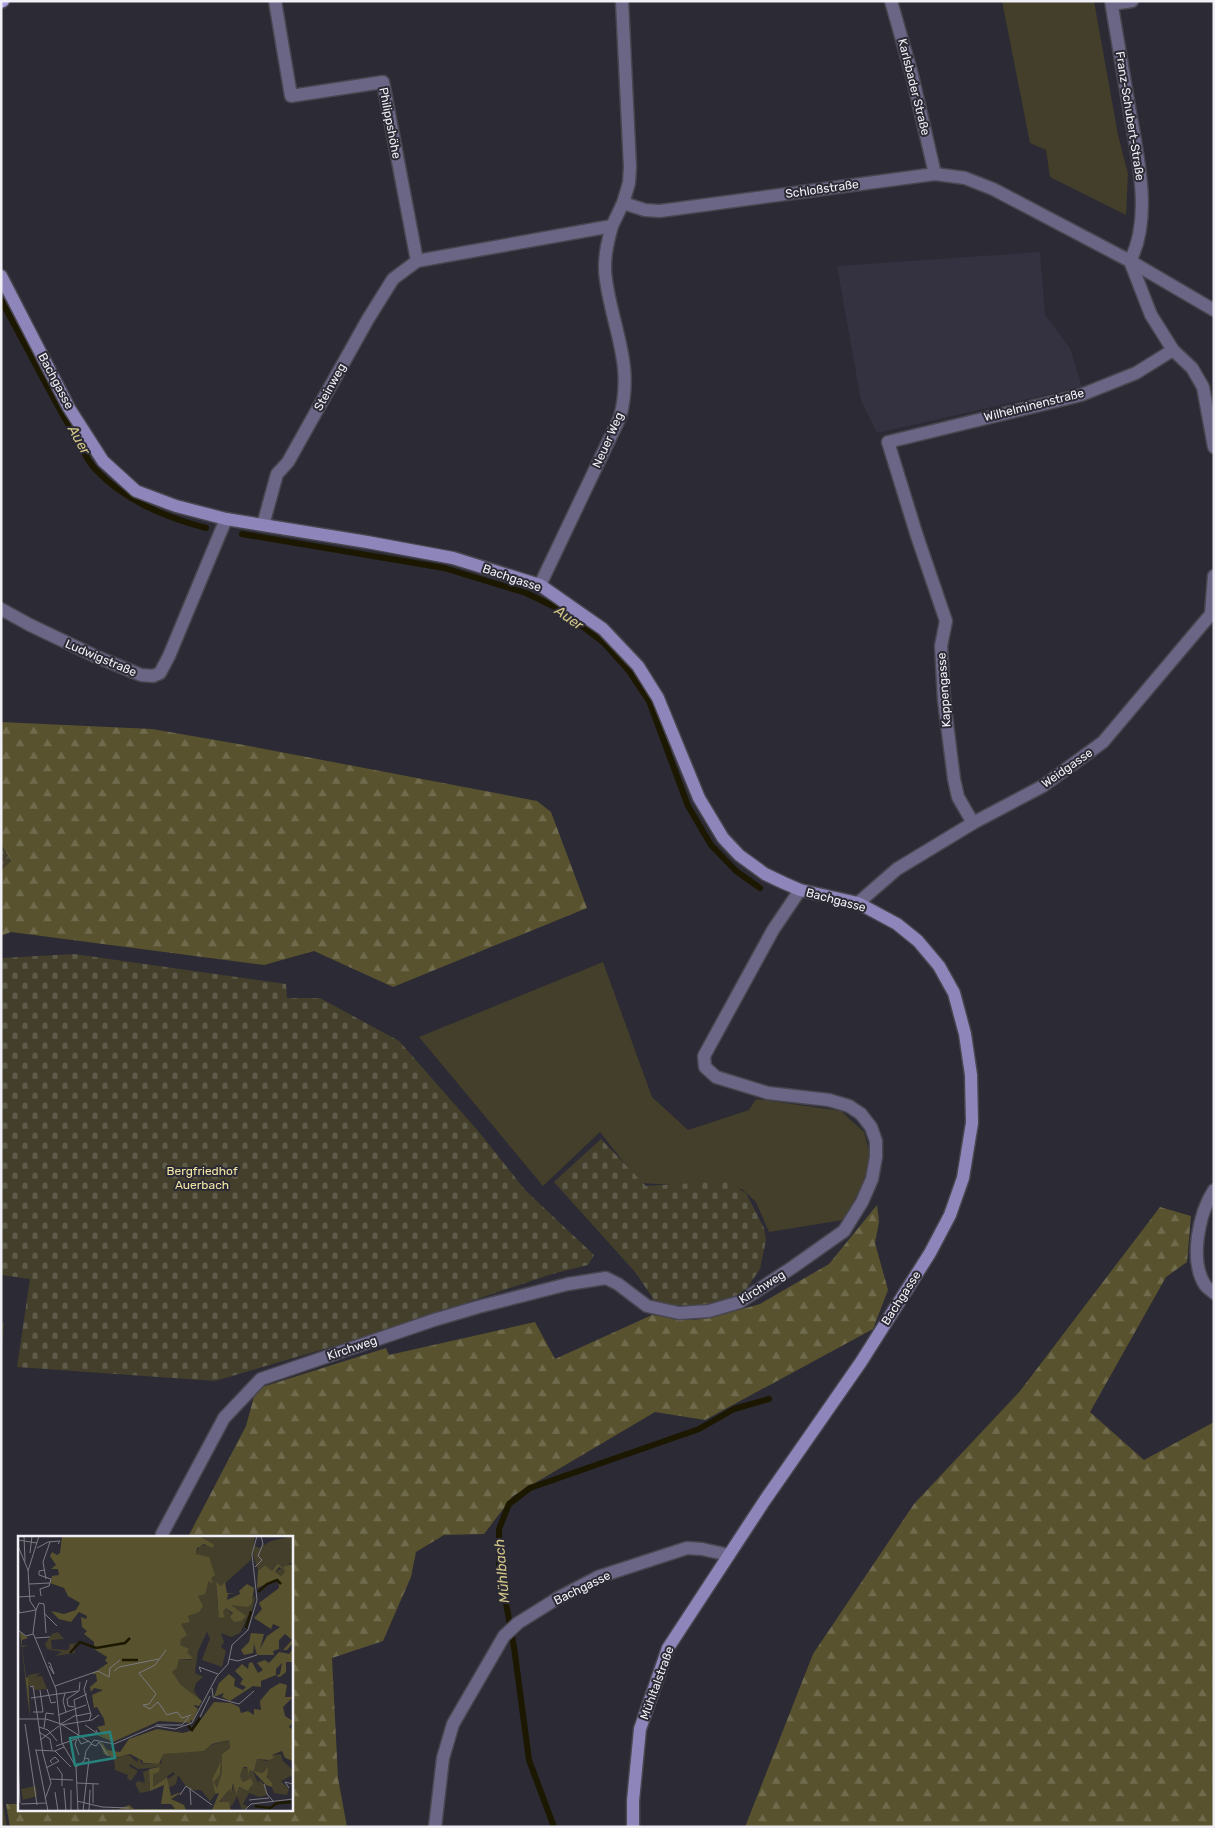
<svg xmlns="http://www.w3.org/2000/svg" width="1215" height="1828" viewBox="0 0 1215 1828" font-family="Rubik,sans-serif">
<defs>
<pattern id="forest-firs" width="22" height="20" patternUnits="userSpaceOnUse" patternTransform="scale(1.25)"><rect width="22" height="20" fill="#58522e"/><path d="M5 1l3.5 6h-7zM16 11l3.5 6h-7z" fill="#706b4d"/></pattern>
<pattern id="cemetery-stones" width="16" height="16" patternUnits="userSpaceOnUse" patternTransform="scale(1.25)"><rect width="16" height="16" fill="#433f2b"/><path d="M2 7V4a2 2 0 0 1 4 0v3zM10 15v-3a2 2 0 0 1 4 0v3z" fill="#5f5b4a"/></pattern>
<pattern id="garden-dots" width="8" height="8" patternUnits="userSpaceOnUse" patternTransform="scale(1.25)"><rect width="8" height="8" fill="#433f2b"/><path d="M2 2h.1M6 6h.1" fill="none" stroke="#5f5b4a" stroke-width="1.8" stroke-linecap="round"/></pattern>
</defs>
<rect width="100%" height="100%" fill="#2c2a34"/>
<!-- built -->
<path fill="#343141" d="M1040,252L1045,315L1070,348L1082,387L877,433L861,401L837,266Z"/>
<!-- green -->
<g fill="#433f2b">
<path d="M1002,1H1094L1118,135L1128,174L1126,215L1050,177L1046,150L1030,143Z"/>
<path d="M603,962L652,1097L688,1130L749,1110L756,1099L841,1111L864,1132L871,1160L859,1192L843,1220L769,1232L756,1202L742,1189L640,1183L600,1132L543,1186L419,1037Z"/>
<path d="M1,1322L4,1323L1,1367Z"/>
<path d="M1,1793L7,1827H1Z"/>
</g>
<!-- forest -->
<g fill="url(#forest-firs)">
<path d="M1,722L152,729L244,745L537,801L551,812L587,908L393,987L314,951L264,965L11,932L1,936V870L11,861L1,844Z"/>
<path d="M877,1205L879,1222L875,1243L888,1290L873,1329L705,1420L655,1412L513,1496L484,1534L444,1535L416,1552L411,1577L383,1641L332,1658L338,1778L347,1827H10L6,1804H19V1809H291V1537H188L246,1426L256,1389L386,1348L389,1355L535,1322L555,1359L652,1315L695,1320L721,1315L760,1304L829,1264Z"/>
<path d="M1160,1207L1191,1216L1187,1262L1166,1277L1090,1412L1144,1460L1214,1422V1827H745L813,1654L914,1504L1020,1391Z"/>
</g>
<!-- cemetery -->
<g fill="url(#cemetery-stones)">
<path d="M74,954L286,984L287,998H320L399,1041L479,1132L525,1190L594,1255L588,1265L552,1274L348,1342L215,1381L17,1367L30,1279L1,1275V958Z"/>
<path d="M601,1139L646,1186L726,1181L746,1193L764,1228L766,1240L760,1269L743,1294L710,1306L672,1305L654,1300L636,1273L554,1182Z"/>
</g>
<!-- garden -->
<path fill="url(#garden-dots)" d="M1,844L11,861L1,870Z"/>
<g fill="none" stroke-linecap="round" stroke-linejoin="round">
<!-- stream -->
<g stroke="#1c1800" stroke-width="6">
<path d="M1,300C25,344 47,388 72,431C80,443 86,460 96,470C125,501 165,517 206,528"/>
<path d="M242,534L444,568L526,593L561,610L603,642L629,671L649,701L688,806L711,845L736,871L760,888"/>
<path d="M554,1827L529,1760L514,1647L499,1565V1529L509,1504L530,1488L699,1429L734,1409L769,1399"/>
</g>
<!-- street casing -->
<g stroke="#48464f" stroke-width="15">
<g id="street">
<path d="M275,1L291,96L383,82L417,261"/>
<path d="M622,1L630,167L629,183L623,203"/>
<path d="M891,1L912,75L935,174"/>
<path d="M1111,1C1117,37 1123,72 1129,107C1137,154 1153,217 1130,261L1151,315L1173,350L1192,368L1203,387L1214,447"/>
<path d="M1112,4L1132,1"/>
<path d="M263,525L277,474L288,462L368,319L393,279L417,261L612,226L623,203L645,210L660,211L935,174L965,178L993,189L1130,261L1214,310"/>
<path d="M540,585L620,417C634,365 613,330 606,280C603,261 607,244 612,226"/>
<path d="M1,609L30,625L97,657L141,675L153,676L160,673L169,656L226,519"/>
<path d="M973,823L958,797L954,779L944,700L941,646L946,621L917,536L888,442L1081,395L1136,373L1173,350"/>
<path d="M858,903L897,869L973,823L1043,786L1103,742L1211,614L1214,576"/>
<path d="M1214,1190C1199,1213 1189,1260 1205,1285C1207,1288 1211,1290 1214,1293"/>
<path d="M162,1534L224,1418L261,1379L434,1320L478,1307L568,1284L606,1278L618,1284L647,1306L679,1313L709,1311L740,1302L793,1267L844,1231L862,1202L872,1179L876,1157V1141L871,1127L861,1114L849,1106L829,1100L768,1093L716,1077L705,1067L704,1056L773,930L800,890"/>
<path d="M435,1827L443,1758L453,1724L504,1636L518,1623L558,1598L598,1577L687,1548L702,1549L729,1555"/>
</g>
</g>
<!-- secondary casing -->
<g stroke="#48464f" stroke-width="15">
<path id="secondary" d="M1,276L69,408L103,461L136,491L176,506L226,519L367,542L453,558L540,585L603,629L638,666L658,698L699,798L723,838L739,855L765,874L784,883L800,890L858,903L897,924L918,941L939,966L954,993L965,1034L971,1075L972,1123L963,1178L950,1215L930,1253L861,1362L765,1500L668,1648L640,1729L633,1801V1827"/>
</g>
<!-- primary casing -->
<g stroke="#48464f" stroke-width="15">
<path id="primary" d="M1,2L3,1"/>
</g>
<!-- street -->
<use href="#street" stroke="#6b6686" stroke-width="12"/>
<!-- secondary -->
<use href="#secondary" stroke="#8e86ba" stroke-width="12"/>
<!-- primary -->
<use href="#primary" stroke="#aa9ee1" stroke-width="12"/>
</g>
<g text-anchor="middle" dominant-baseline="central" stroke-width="4" stroke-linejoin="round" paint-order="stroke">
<!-- street labels -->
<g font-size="12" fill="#f1f0f7" stroke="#2c2a34">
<text transform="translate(914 87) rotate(76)">Karlsbader Straße</text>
<text transform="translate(1130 116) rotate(81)">Franz-Schubert-Straße</text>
<text transform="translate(390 123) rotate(79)">Philippshöhe</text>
<text transform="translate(822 189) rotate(-8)">Schloßstraße</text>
<text transform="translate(56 381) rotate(62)">Bachgasse</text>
<text transform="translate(330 387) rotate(-61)">Steinweg</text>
<text transform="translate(1034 405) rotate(-14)">Wilhelminenstraße</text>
<text transform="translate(608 440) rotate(-66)">Neuer Weg</text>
<text transform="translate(512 578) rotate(19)">Bachgasse</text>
<text transform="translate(101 658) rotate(23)">Ludwigstraße</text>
<text transform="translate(944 690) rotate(-94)">Kappengasse</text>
<text transform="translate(1067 768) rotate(-35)">Weidgasse</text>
<text transform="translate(836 900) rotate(15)">Bachgasse</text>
<text transform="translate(762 1287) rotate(-32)">Kirchweg</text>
<text transform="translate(901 1298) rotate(-57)">Bachgasse</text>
<text transform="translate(352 1348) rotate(-19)">Kirchweg</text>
<text transform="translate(582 1588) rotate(-26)">Bachgasse</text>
<text transform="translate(657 1683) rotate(-70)">Mühltalstraße</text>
</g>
<!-- park labels -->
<g font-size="12" fill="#f0e5a4" stroke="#2c2a34">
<text x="202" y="1171">Bergfriedhof<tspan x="202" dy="14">Auerbach</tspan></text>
</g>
<!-- water labels -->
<g font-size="14" font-style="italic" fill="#d3c888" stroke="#2c2a34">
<text transform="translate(79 440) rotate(61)">Auer</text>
<text transform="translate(569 618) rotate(35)">Auer</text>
<text transform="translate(502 1571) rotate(-95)">Mühlbach</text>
</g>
</g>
<!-- overview -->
<g transform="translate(18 1536)">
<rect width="275" height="275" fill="#2c2a34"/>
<path d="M181,0H237L233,24L204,50L198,49L200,71L205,76L208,72L215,79H224L213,69L234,64L238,59L229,92L230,80L222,97L213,101L203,97L206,106L203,111L208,115L204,131L184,124L192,102L189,96L180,115L177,137L185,141L178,147L176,155L183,165L163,149L153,136L159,132L161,123L174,124L162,109L163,88L172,86L170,80L180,60L187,57L194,37L178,18L181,10L196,8ZM275,0V28L272,27L268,36L263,40L257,36L264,32L260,27L254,35L247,29L240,35L235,18L236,9L241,12L253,5ZM40,96L46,103L33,104L34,113L50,114L52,108L61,107L56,109L57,117L37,120L44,116L29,113L27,108L34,98ZM23,137L17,141L24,140L29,153L16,154L15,150H10V164L9,151L10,139ZM211,204L212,212L204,218V238L199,252L196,246L203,225L194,243L197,259L192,265L183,254H175L167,249L160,239L158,248L152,251L150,249V243L157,238L155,236L174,222L135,251V238L142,231L120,233L112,228L111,230L120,235L113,245L109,242L110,239L97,234L96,223L104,220L111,219L119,226L120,222L125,228H143L144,218L164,216L175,211L186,215L193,209ZM263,218L265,225L275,234V239L263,245L271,253L269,259L256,257L247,233L244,237L236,235L239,223L249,225L254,219ZM225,231L235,235L240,247L241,244L247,249L249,259L241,261L231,257L225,268L231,271L224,274L219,260L214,270L201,267L212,253L214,255L216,247L219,259L222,251L233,253L231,243L225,246L222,240ZM131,234L132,255L122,257L117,248L120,245L127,247L125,236Z" fill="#433f2b"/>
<path d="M44,0H181L196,8L195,12L186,8L179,12L178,18L191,21L197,39L193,42L195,48L191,45L187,58L180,60L185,70L181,76L170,80L172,86L163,88L169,99L163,103L162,109L171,113L169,116L175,123H161L159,132L154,136L163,149L184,165L181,170L175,169L180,173L175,185L172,184L173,187L141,185L95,206L79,199H85L79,191L87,189L86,183L79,171L76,172L74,159L85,154L76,152L73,156L72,151L79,145L78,138H74L90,127L87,125L89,121L76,113V106L66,98L69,95L64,91L63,81L68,83L69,80L61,76L53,86L41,83L33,75L46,78L58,74L62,67L50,60L46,52L32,47L34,40L41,39L40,33H33L38,29L32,20L34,16L39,19L42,17ZM260,27L265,33L261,31L257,36L263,40L267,36L265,31L275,28V107L269,114H265L274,104L267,98L261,104V113L255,115L256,119H239L236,108L235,117L226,119L223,114L231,106L233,97L246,98L242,113L249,100L262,91L255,88L253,93L236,82L244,73L241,67L261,52L260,43L239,52L240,35L247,29L254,35ZM198,46L203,50L207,46L209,57L218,58H210L209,64L222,58L221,55L229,48L236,52L234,67L230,71L213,69L228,80L223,85L216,86L212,81L215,77L208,72L205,76L207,81L201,82ZM2,96L10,102L4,104V110L11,109L4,111L8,142L10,141L12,182ZM275,113V126H268V136L262,141L258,140L262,138L264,127L258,133V139L243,145V151L235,150L212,165L204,161L206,157L196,161L201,147L211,138L217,143L216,150L225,154L228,151L222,148L225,143L217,135L224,128L230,133L231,127L234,126L240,137L245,134L239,127L247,124L251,127L261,116L271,118ZM262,147L269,149L267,161H275L265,171L267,180L275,185L271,191L275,194V225L267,222L264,215L254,219L256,222L251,224L239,223L236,235L244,237L250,231L249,241L254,247V251L248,249L235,235L231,234V240L229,231H225L222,240L225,246L233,242L235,248L230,255L222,251L220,253L225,255L220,254L219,260L215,247L213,257L212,253L201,266H211L213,275L194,274L201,257L197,258L194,243L203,225L202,238L196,246L199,252L204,237V218L212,212L211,204L194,208L186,215L145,218L141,228L125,227V225L112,218L96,222L86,218L84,212L83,205L89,214L102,216L111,203L139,193L165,197L175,194L196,166L213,167L221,171L223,177L230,175L236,179V173L243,174L242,165L252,153ZM142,231L141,236L135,238V251L149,241L153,260L157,258L164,256L153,263L166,269L168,275L84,273H101L111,269L116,273H157L153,268H143L146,249L132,255L131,233Z" fill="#58522e"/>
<path d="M18,250L19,260L5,264L3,253Z" fill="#433f2b"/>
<path fill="none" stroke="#1c1800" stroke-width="2.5" d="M240,56L249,48L259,44L263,48M228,92L233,75M52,117L62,106L78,112L107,107L112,102M104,124H120M170,190L174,194L182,182M237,270L252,272L259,267L273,266"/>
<path fill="none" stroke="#7b7982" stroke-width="1" d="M6,0L7,25M0,4L19,7M0,10L10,34L12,65L18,74L15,97L38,153L44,207L58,231L60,275M19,12L30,6L42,5L40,8M12,17L14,0M237,31L244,24L240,20L245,8L243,0M27,34L21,35V39L33,43L31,50M10,35L21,0M28,43L25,26L32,6M11,48L32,47M23,60L22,53L31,50M0,61L17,60M0,64L1,77L18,74L21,67M21,67L26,68L28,97M27,78L39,90M0,94L8,100L15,98M17,102L32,101M148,114L137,129L121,137L138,158L131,168L125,169L132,173L140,166L149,179L159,176L164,182L173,179M211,123L220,125L239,119M30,127H32L36,138L31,130M96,135L101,131L141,123M183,136L181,131L200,138M69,144L66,153L73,179L71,185M37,150L80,135L91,141L92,132L102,124M12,151L15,150L25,218L33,247L27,263M194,152L195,161L221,168L236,155M29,153L33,167L38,166M47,157L45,165L48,176M13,162L60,155M56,171L50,170L49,163L61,155L62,146M15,176H25L22,154M40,179L68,169M58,180L73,177M182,181L192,160M0,183H28L43,188L58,179M7,188L19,269M43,188L73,207M43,189L74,184L81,179M67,189L80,198L78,194M138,189H164L171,181M21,191L30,194L39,205M26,192L28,177L36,178M21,196L32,203L34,214M60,202L63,208L71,205M22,204L41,190M73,208L78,210L81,206L90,220M38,210L58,203M17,214L37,215L46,211M18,214L30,275M37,215L53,231M61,219L57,208L61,197L56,164L69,158M0,223L2,267M39,231L44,238V250M58,231L66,225L68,215L76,204L96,208L138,190L157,193L174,187L199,140L210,128L214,109L230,94L239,64L234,18L239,0M28,232L41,225L37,221L32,225L34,227M32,243L55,244M59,247L81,248M75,248V267M246,248L249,258L255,265M46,252L48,275M172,252L173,269M271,252L267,246L275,248M53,254V275M37,256L40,275M162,259L168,250L194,269M231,264L251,262M59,265L84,271L111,272M3,268L28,267M65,275L71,223L67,222M71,275L72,254M226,275L233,268L275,263"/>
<path fill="#26827c" fill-opacity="0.15" stroke="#26827c" stroke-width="2.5" d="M92,196L97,222L57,229L52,202Z"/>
<rect width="275" height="275" fill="none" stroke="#f1f0f7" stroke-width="2.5"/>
</g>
<!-- border -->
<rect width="1215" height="1828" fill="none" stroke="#f1f0f7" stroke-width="5"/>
</svg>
